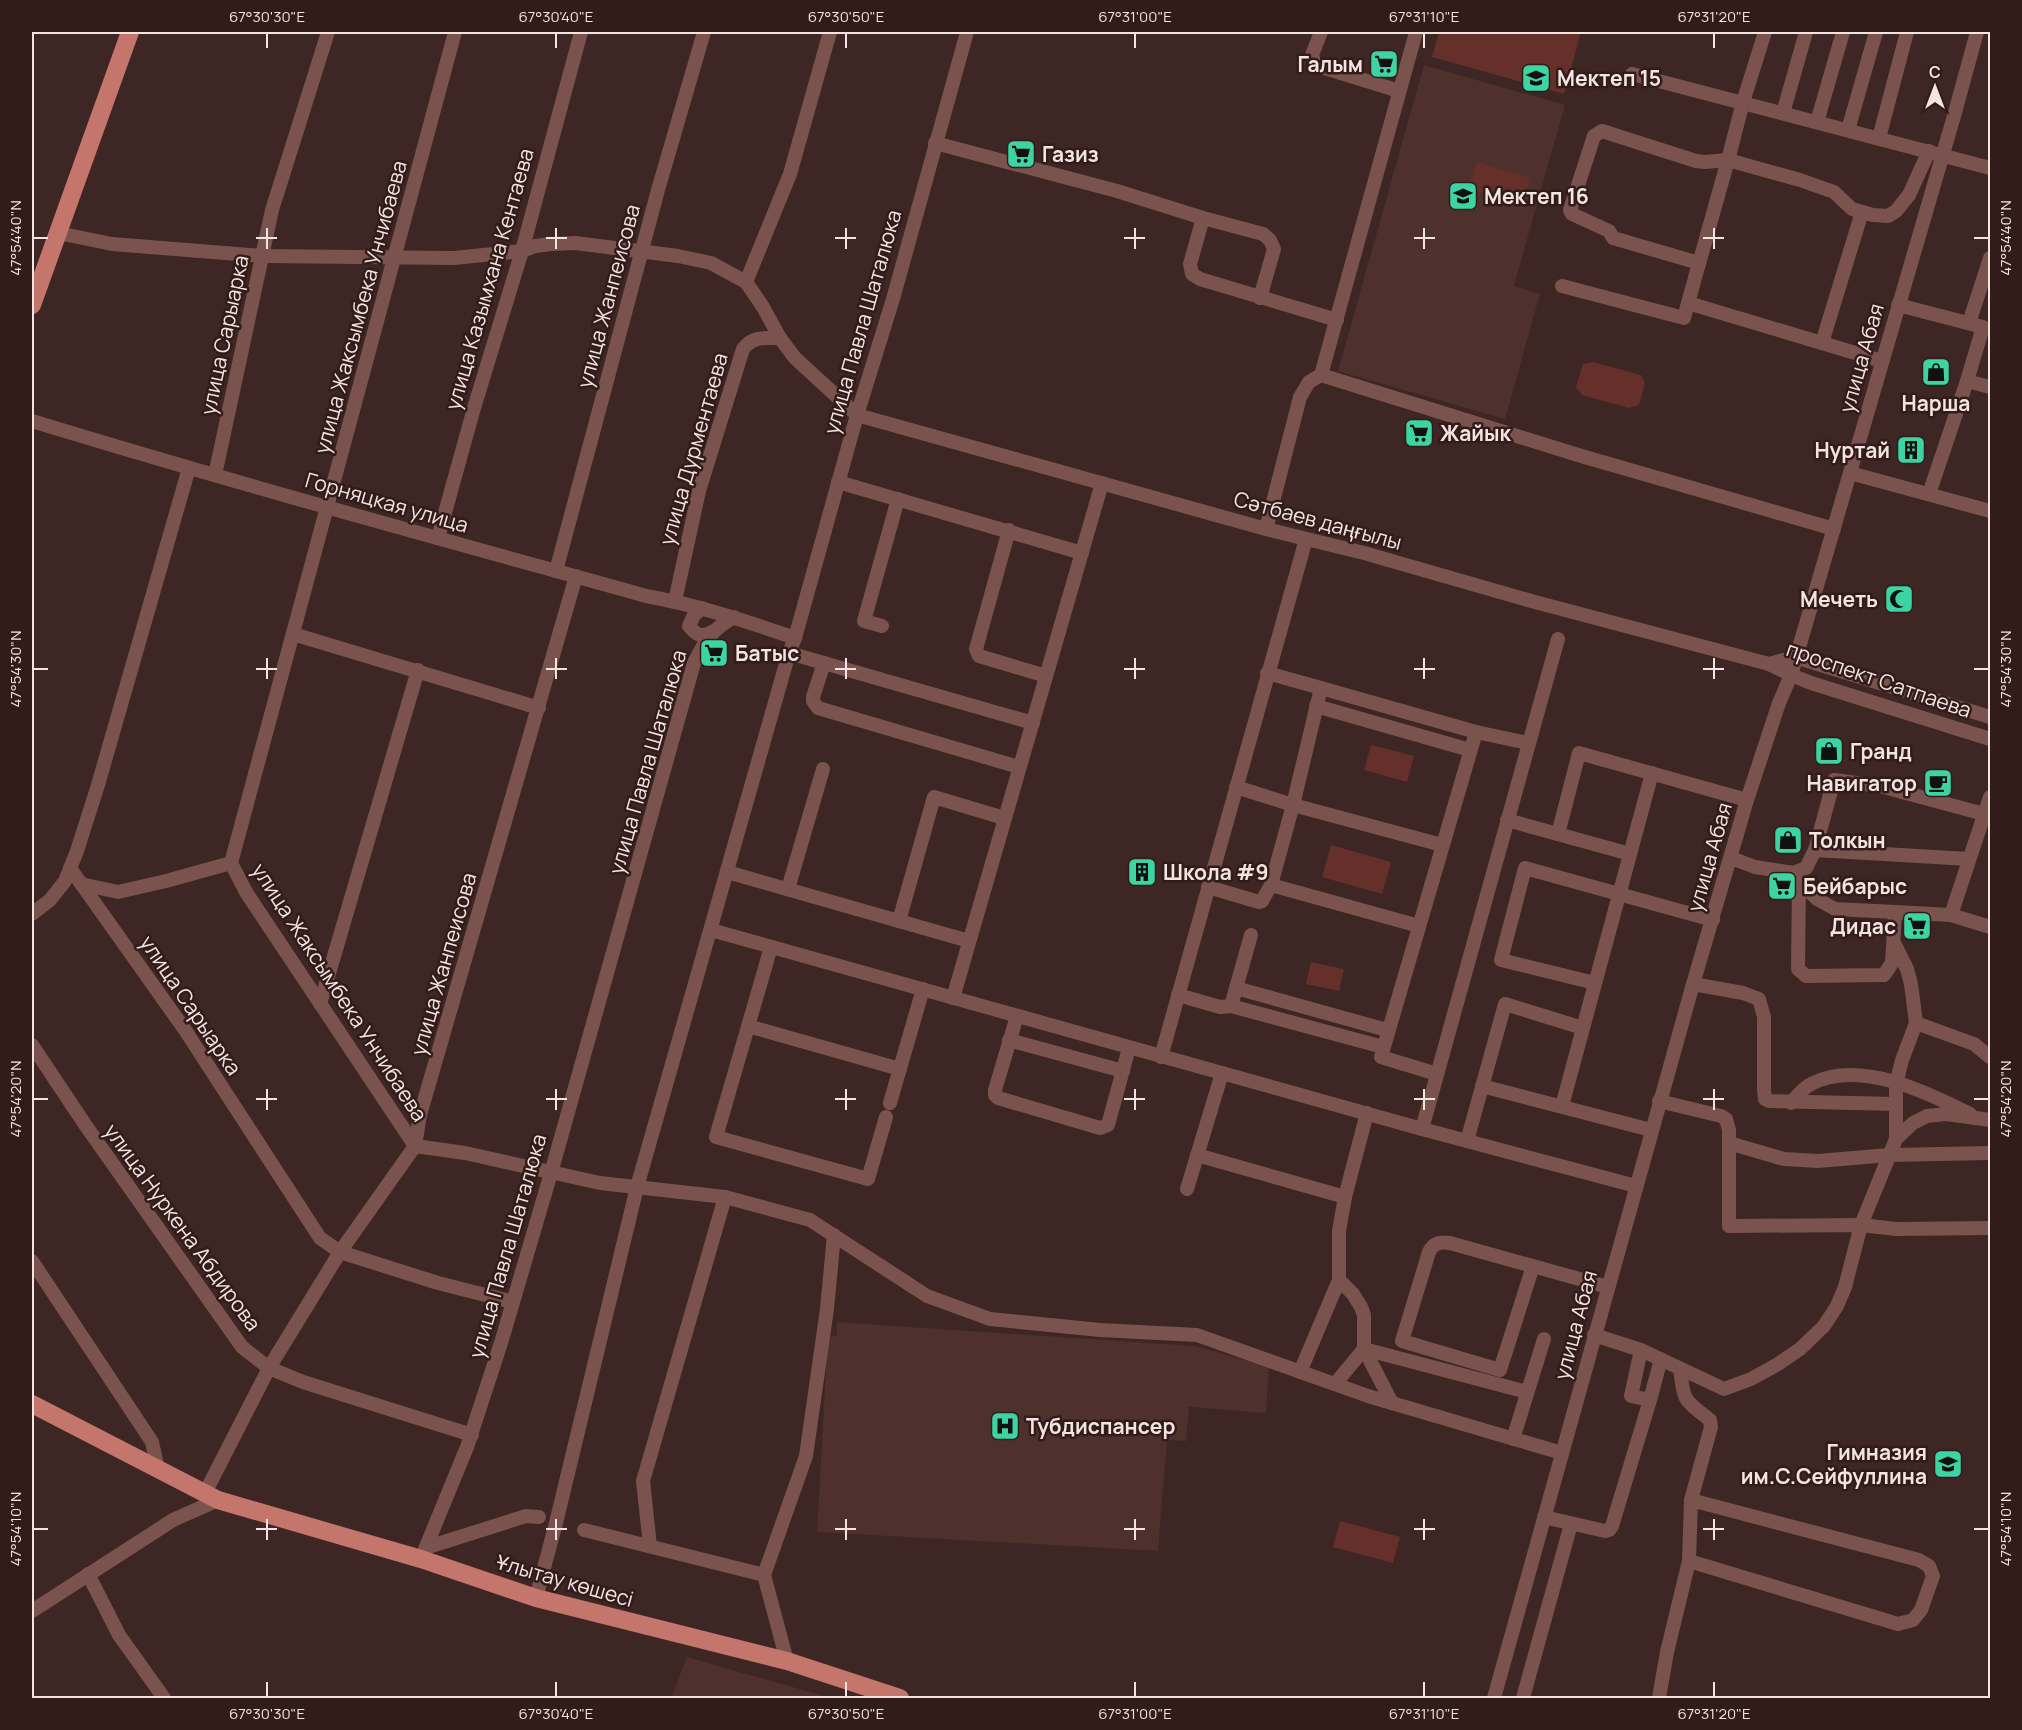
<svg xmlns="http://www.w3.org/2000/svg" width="2022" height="1730" viewBox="0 0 2022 1730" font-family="Manrope,sans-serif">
<rect width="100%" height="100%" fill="#3d2623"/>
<!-- built -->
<g fill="#4e302d">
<path d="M1424,65L1565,105L1514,286L1540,294L1505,419L1338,371Z"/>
<path d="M837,1322L1195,1346L1269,1367L1266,1413L1189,1407L1186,1441L1167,1440L1158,1551L817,1532L828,1335L837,1336Z"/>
<path d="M687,1657L831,1698H671Z"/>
</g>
<!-- green -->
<g fill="#65302a">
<path d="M1439,32H1581L1564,94L1432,57Z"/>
<path d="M1477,162L1530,178L1522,205L1469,189Z"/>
<path d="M1593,362L1641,375L1645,383L1639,405L1629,408L1582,395L1576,387L1583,364Z"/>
<path d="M1371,745L1414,756L1407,782L1364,770Z"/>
<path d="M1331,845L1391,862L1382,894L1322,877Z"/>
<path d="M1311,962L1344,969L1339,991L1306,984Z"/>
<path d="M1340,1521L1400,1537L1393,1563L1333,1547Z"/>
</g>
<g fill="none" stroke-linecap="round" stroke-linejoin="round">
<!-- minor -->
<g stroke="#7a534e" stroke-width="14">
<path d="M455,32L231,863L246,892L415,1146L465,1153L600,1183L725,1197L810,1220L927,1296L990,1319L1100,1330L1197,1335L1368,1396L1562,1453"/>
<path d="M1321,32L1312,55L1315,65L1399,91"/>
<path d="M1416,32L1321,375L1578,455L1834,529"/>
<path d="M1632,74L1990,168"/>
<path d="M1783,113L1806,32"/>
<path d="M1817,122L1843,32"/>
<path d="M1848,130L1876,32"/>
<path d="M1879,138L1907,32"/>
<path d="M935,143L1117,191L1203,218L1190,264L1192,274L1200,279L1337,320"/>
<path d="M1203,218L1263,234L1270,240L1274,249L1260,298"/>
<path d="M58,233L112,244L262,256L454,258L522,251L535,246L551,244L575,243L678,256L711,263L746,282L763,307L780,338L795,358L857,415L1266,529L1364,553L1535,602L1769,664L1791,675L1811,683L1990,739"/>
<path d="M1699,263L1613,238L1609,231L1572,214L1570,210L1594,136L1602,131L1696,161L1705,162L1728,160L1743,102L1765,32"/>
<path d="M746,282L790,174L830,32"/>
<path d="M1562,286L1684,318L1688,303"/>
<path d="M1898,305L1983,327L1967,381L1990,387"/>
<path d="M1969,323L1990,258"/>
<path d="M1822,343L1862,212"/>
<path d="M1882,361L1688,303L1728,160L1800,180L1834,192L1852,209L1873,215L1888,216L1896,211L1909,195L1929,151"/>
<path d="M32,421C235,483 441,539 646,596C697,605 746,621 795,638"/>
<path d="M1850,473L1990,511"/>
<path d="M215,475L272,210L328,32"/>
<path d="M838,482L1082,553"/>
<path d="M1929,494L1967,381"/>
<path d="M1266,529L1300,397L1309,382L1321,375"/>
<path d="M1009,530L976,649L979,656L1046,676"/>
<path d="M438,538L474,408L522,251L581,32"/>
<path d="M556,571L658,190L704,32"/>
<path d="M675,601L699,491L743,349C753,336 764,338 780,338"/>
<path d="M702,608L694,615L689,626C696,635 702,638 712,632"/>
<path d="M882,626L864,621L898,499"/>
<path d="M293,634L539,708"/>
<path d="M789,653L1033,723"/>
<path d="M824,663L813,697V701L818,708L1019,767"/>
<path d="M1769,664L1795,657L1990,717"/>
<path d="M1321,688L1476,732L1381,1057L1437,1074"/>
<path d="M1316,706L1470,750"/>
<path d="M1476,732L1528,743"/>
<path d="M1236,787L1293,805L1442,845"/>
<path d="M1507,820L1630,854"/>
<path d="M1558,834L1579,753L1747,800"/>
<path d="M1815,850L1969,859"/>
<path d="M1731,858L1755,867L1794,873L1799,882L1798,969L1806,976L1884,975L1892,963L1895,912L1951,915L1990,797"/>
<path d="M70,868L185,1030L320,1238L340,1252L438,1283L513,1302"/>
<path d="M727,872L969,941"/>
<path d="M1794,873L1806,868L1815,850L1834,780L1880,786L1984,814"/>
<path d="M1799,882L1817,899L1835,909L1895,912"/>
<path d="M81,884L118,892L166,881L231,863"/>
<path d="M1271,885L1419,926"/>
<path d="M1208,887L1259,902L1262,901L1271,885L1293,805L1321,688L1267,673"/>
<path d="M788,889L823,769"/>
<path d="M32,914L50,900L65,881L77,851L98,785L189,468"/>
<path d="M1951,915L1990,927"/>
<path d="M899,921L934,797L1004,818"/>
<path d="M711,930L1422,1129L1636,1186"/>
<path d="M1251,935L1231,1006L1383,1047"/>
<path d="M1895,945L1907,969L1911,984L1916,1023L1902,1060L1896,1084V1139"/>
<path d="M771,947L716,1137L868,1179L886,1117"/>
<path d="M1595,983L1501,960L1525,868L1713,920"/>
<path d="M1693,984L1743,993L1759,999L1764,1017V1090L1765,1099L1769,1101L1896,1104"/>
<path d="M1236,988L1387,1030"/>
<path d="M1178,995L1220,1007L1231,1006"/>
<path d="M953,998L1102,483"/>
<path d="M320,1004L418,670"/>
<path d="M1017,1016L995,1090V1095L998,1098L1100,1128L1108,1125L1129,1048"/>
<path d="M1916,1023L1974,1044L1990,1057"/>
<path d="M748,1026L900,1069"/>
<path d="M1009,1040L1123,1071"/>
<path d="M32,1045L86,1126L242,1347L269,1368L303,1382L472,1435"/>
<path d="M1161,1057L1306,539"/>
<path d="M1482,1086L1651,1130"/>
<path d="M1659,1101L1721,1116L1726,1119L1729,1130V1226L1861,1225L1896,1229L1990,1228"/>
<path d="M890,1103L923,989"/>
<path d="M1791,1103C1797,1096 1803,1088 1811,1084C1859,1059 1927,1092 1970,1114"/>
<path d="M1562,1106L1652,773"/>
<path d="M1422,1129L1558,639"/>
<path d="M1467,1141L1505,1004L1583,1028"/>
<path d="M1729,1143L1784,1159L1818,1161L1889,1155L1990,1153"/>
<path d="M1197,1155L1345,1197"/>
<path d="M1187,1189L1222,1073"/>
<path d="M32,1261L152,1442L158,1469"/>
<path d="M1533,1266L1500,1370L1402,1341L1429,1252C1434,1242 1440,1242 1450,1243L1608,1287"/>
<path d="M1339,1280L1353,1294L1361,1307L1364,1315V1349L1392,1403"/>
<path d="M1594,1335L1641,1350L1724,1389L1751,1379L1778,1364L1800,1349L1824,1326L1837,1306L1845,1287L1861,1225L1896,1139L1913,1123L1927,1116L1946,1114L1990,1120"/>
<path d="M1364,1349L1527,1392"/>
<path d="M1680,1369C1684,1403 1684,1399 1710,1420L1711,1427L1691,1500L1689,1561L1898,1624L1913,1620L1921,1610L1933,1576L1929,1566L1919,1560L1691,1500"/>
<path d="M1300,1372L1339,1280V1231L1345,1197L1367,1113"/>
<path d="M1335,1384L1364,1349"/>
<path d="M1650,1400L1661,1359"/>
<path d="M1513,1439L1544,1339"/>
<path d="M205,1493L269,1368L340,1252L415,1146L420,1115L576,576"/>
<path d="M1544,1517L1605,1531L1609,1530L1612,1526L1650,1400L1631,1396L1641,1350"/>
<path d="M584,1530L764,1575L787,1661"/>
<path d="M650,1546L643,1481L725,1197"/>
<path d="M428,1547L526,1516L539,1517"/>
<path d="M421,1559L467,1447L501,1343L551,1173L694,663C705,641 712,629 734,617"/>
<path d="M88,1574L119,1635L164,1698"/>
<path d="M764,1575L806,1456L827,1309L834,1235"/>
<path d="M536,1598L556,1523L637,1187L789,653L795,638L857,415L893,299L967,32"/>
<path d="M32,1611L173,1520L218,1500"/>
<path d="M1494,1698L1693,984L1747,800L1779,703L1791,675L1954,116L1977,32"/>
<path d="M1523,1698L1571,1524"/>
<path d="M1659,1698L1667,1652L1689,1561"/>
</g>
<!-- major -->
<g stroke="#c4756c" stroke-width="18">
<path d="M32,305L130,32"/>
<path d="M32,1404L218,1500L421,1559L536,1598L787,1661L900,1698"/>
</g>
</g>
<!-- ticks -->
<path fill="none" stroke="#f3e3e1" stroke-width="2" d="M267,33V48M556,33V48M846,33V48M1135,33V48M1424,33V48M1714,33V48M267,228V249M556,228V249M846,228V249M1135,228V249M1424,228V249M1714,228V249M33,238H48M256,238H277M546,238H567M835,238H856M1124,238H1145M1414,238H1435M1703,238H1724M1974,238H1989M267,658V679M556,658V679M846,658V679M1135,658V679M1424,658V679M1714,658V679M33,669H48M256,669H277M546,669H567M835,669H856M1124,669H1145M1414,669H1435M1703,669H1724M1974,669H1989M267,1089V1110M556,1089V1110M846,1089V1110M1135,1089V1110M1424,1089V1110M1714,1089V1110M33,1099H48M256,1099H277M546,1099H567M835,1099H856M1124,1099H1145M1414,1099H1435M1703,1099H1724M1974,1099H1989M267,1519V1540M556,1519V1540M846,1519V1540M1135,1519V1540M1424,1519V1540M1714,1519V1540M33,1529H48M256,1529H277M546,1529H567M835,1529H856M1124,1529H1145M1414,1529H1435M1703,1529H1724M1974,1529H1989M267,1682V1697M556,1682V1697M846,1682V1697M1135,1682V1697M1424,1682V1697M1714,1682V1697"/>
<!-- icons -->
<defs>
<g id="supermarket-square" transform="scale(1.5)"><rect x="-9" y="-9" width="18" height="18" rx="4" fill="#3dd4a3" stroke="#321c1a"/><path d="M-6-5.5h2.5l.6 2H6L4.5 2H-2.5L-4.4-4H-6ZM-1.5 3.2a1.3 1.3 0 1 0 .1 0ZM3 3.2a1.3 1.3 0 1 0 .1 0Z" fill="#111"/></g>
<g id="school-square" transform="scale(1.5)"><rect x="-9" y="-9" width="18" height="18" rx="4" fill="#3dd4a3" stroke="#321c1a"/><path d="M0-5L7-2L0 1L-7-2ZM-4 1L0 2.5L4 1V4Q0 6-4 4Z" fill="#111"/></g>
<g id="shop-square" transform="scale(1.5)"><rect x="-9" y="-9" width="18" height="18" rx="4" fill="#3dd4a3" stroke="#321c1a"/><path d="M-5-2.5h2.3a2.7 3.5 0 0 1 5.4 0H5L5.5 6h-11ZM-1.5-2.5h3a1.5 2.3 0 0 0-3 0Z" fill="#111"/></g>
<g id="building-square" transform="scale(1.5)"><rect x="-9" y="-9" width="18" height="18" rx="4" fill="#3dd4a3" stroke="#321c1a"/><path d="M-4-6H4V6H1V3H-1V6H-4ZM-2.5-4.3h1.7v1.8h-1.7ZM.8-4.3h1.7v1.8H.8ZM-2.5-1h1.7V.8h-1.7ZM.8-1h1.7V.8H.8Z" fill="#111"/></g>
<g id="mosque-square" transform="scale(1.5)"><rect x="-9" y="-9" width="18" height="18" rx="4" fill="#3dd4a3" stroke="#321c1a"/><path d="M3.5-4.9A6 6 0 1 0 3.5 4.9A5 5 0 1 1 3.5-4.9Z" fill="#111"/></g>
<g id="cafe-square" transform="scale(1.5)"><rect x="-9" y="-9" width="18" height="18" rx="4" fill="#3dd4a3" stroke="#321c1a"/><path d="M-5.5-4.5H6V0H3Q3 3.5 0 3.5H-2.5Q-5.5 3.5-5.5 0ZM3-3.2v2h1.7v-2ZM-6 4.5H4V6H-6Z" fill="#111"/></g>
<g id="hospital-square" transform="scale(1.5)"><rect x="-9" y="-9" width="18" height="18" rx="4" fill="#3dd4a3" stroke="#321c1a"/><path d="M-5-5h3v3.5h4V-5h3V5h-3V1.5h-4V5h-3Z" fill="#111"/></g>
</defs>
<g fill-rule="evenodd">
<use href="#supermarket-square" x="1384" y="64"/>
<use href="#school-square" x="1536" y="78"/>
<use href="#supermarket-square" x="1021" y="154"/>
<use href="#school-square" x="1463" y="196"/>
<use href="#shop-square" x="1936" y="372"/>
<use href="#supermarket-square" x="1419" y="433"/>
<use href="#building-square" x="1911" y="450"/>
<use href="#mosque-square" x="1899" y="599"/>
<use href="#supermarket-square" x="714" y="653"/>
<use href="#shop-square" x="1829" y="751"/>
<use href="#cafe-square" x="1938" y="783"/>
<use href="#shop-square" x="1788" y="840"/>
<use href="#building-square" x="1142" y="872"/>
<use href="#supermarket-square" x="1782" y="886"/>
<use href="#supermarket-square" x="1917" y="926"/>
<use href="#hospital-square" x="1005" y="1426"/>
<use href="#school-square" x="1948" y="1464"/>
</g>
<g text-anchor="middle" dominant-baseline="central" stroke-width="5" stroke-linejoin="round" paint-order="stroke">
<!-- poi labels -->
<g font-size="21" font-weight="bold" fill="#f3e3e1" stroke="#321c1a" text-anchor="start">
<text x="1363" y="64" text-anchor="end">Галым</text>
<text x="1557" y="78">Мектеп 15</text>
<text x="1042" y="154">Газиз</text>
<text x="1484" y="196">Мектеп 16</text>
<text x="1936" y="403" text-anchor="middle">Нарша</text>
<text x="1440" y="433">Жайык</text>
<text x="1890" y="450" text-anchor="end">Нуртай</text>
<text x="1878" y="599" text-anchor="end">Мечеть</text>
<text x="735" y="653">Батыс</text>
<text x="1850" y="751">Гранд</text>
<text x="1917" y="783" text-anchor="end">Навигатор</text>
<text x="1809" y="840">Толкын</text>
<text x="1163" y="872">Школа #9</text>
<text x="1803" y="886">Бейбарыс</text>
<text x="1896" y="926" text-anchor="end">Дидас</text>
<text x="1026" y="1426">Тубдиспансер</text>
<text x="1927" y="1452" text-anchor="end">Гимназия<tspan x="1927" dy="24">им.С.Сейфуллина</tspan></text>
</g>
<!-- street labels -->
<g font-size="21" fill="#f3e3e1" stroke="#321c1a">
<text transform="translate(489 279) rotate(-74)">улица Казымхана Кентаева</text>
<text transform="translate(608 296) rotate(-75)">улица Жанпеисова</text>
<text transform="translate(360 307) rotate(-75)">улица Жаксымбека Унчибаева</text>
<text transform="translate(862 322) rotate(-74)">улица Павла Шаталюка</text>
<text transform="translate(224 335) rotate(-78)">улица Сарыарка</text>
<text transform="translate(1861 358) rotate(-74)">улица Абая</text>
<text transform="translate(693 449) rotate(-74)">улица Дурментаева</text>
<text transform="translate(387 502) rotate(16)">Горняцкая улица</text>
<text transform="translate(1318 520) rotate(15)">Сәтбаев даңғылы</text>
<text transform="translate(1879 679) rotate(19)">проспект Сатпаева</text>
<text transform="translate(647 762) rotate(-74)">улица Павла Шаталюка</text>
<text transform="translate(1709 857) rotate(-74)">улица Абая</text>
<text transform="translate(443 964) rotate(-74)">улица Жанпеисова</text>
<text transform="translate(340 992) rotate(57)">улица Жаксымбека Унчибаева</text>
<text transform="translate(191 1005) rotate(56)">улица Сарыарка</text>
<text transform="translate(183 1227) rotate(54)">улица Нуркена Абдирова</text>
<text transform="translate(507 1246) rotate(-74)">улица Павла Шаталюка</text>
<text transform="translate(1575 1325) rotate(-75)">улица Абая</text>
<text transform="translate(565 1580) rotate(16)">Ұлытау көшесі</text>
</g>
</g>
<!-- border -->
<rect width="2022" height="1730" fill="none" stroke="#321c1a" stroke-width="66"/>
<!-- north arrow -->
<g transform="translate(1935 87)" stroke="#321c1a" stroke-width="4.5" paint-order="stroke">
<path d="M0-4.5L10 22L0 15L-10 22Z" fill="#f3e3e1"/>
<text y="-9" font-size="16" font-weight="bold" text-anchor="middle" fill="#f3e3e1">С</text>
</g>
<rect x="33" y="33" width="1956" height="1664" fill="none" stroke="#f3e3e1" stroke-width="2"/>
<g font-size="15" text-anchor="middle" fill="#f3e3e1">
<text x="267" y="22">67°30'30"E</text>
<text x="556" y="22">67°30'40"E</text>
<text x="846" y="22">67°30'50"E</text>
<text x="1135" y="22">67°31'00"E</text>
<text x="1424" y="22">67°31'10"E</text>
<text x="1714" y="22">67°31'20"E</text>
<text transform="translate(16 238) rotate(-90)" y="5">47°54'40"N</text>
<text transform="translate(2006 238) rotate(-90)" y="5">47°54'40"N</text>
<text transform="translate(16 669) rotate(-90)" y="5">47°54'30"N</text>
<text transform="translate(2006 669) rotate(-90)" y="5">47°54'30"N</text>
<text transform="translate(16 1099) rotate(-90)" y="5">47°54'20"N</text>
<text transform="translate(2006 1099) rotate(-90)" y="5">47°54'20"N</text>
<text transform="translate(16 1529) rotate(-90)" y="5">47°54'10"N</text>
<text transform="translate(2006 1529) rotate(-90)" y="5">47°54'10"N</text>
<text x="267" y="1719">67°30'30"E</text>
<text x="556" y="1719">67°30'40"E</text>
<text x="846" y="1719">67°30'50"E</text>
<text x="1135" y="1719">67°31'00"E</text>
<text x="1424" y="1719">67°31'10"E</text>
<text x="1714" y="1719">67°31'20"E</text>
</g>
</svg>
